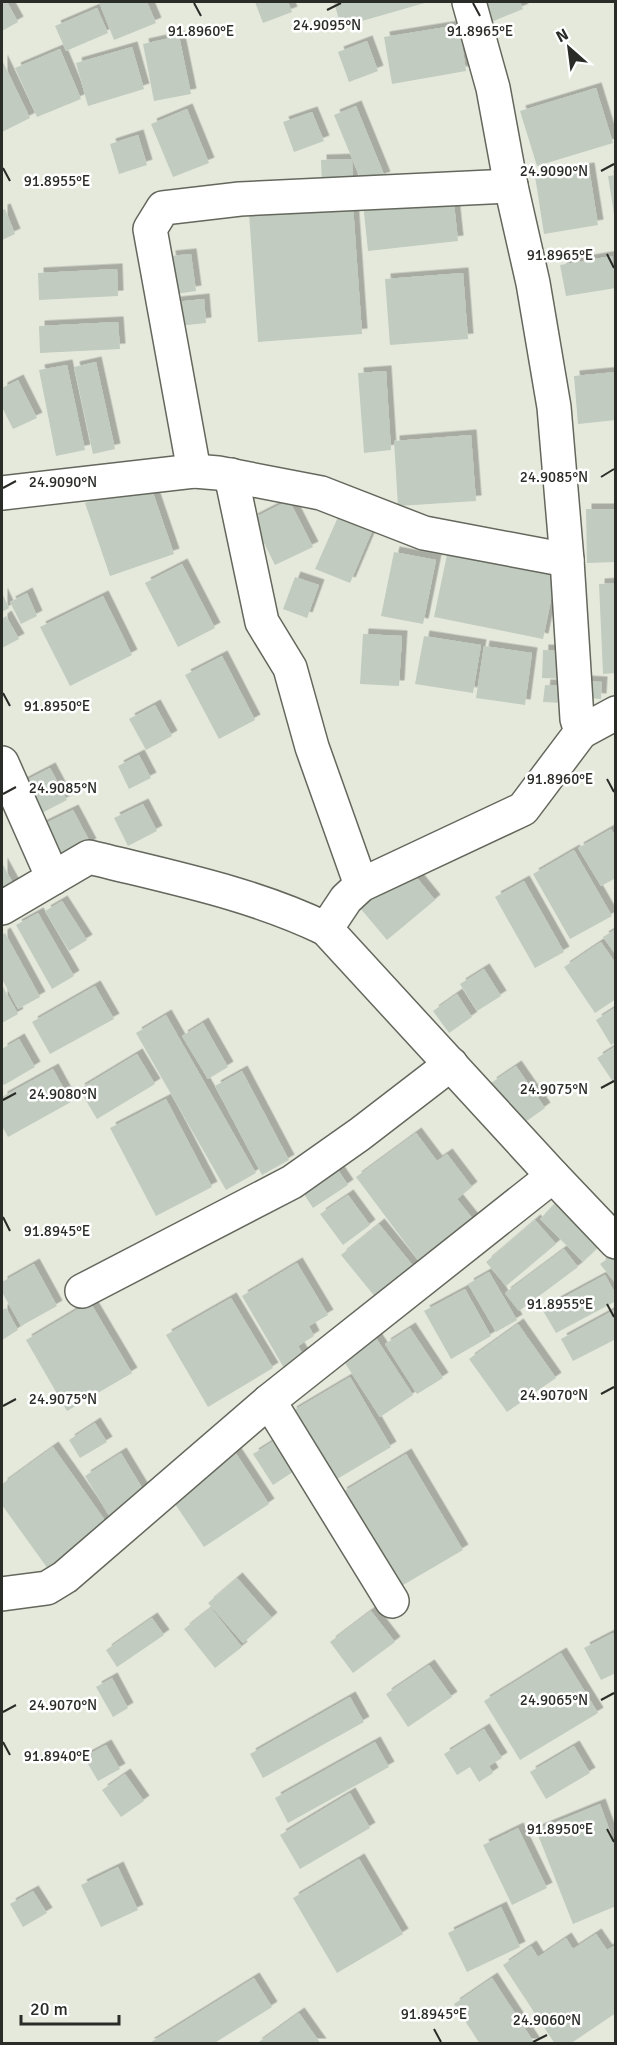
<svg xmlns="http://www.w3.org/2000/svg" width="617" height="2045" viewBox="0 0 617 2045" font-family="Signika,sans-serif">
<defs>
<filter id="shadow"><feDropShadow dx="5.5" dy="-5.5" stdDeviation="0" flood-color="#0004"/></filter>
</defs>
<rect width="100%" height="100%" fill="#e5e9dc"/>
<!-- building -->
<g fill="#c1cbc0" filter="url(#shadow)">
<path d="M2,2H7L18,22L2,31Z"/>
<path d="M99,2H147L156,23L114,40Z"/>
<path d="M255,2H288L292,12L263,23Z"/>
<path d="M334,2H428L341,27Z"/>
<path d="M482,2H520L523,9L491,22Z"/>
<path d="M97,8L108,33L66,51L55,26Z"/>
<path d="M459,25L466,71L392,84L384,37Z"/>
<path d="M179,36L191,94L154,101L143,44Z"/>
<path d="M367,41L378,71L349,82L338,52Z"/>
<path d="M132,47L144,89L88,106L76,63Z"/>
<path d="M60,49L81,99L37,117L15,68Z"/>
<path d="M2,60L30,118L2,132Z"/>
<path d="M596,88L613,143L537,166L520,111Z"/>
<path d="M356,106L385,177L363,185L334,115Z"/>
<path d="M187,109L209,163L173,177L151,124Z"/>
<path d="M312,112L324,141L294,152L283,122Z"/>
<path d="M138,135L147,165L119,174L110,144Z"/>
<path d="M352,159L353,186L322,187L321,160Z"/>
<path d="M589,168L598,225L544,234L535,176Z"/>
<path d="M616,175V214H614L608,176Z"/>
<path d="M453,194L458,241L368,251L363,203Z"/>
<path d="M353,206L362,334L258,342L249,213Z"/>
<path d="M5,209L15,234L2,240V210Z"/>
<path d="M191,254L196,291L175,294L170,256Z"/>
<path d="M612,256L616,288L566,296L560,265Z"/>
<path d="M117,269L118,296L39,300L38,273Z"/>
<path d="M463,273L468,339L390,345L385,279Z"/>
<path d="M204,299L206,323L178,326L175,302Z"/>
<path d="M118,322L120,349L40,353L39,326Z"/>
<path d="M96,362L115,449L93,454L74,367Z"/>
<path d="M67,365L85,450L56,456L39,370Z"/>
<path d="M386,371L391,450L364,453L358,373Z"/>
<path d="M616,372V420L578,424L574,376Z"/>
<path d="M18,380L37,418L13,429L2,407V388Z"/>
<path d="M471,435L476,501L398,506L394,441Z"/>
<path d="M149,481L174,554L110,576L85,503Z"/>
<path d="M289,500L313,547L275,565L252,519Z"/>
<path d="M342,508L376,522L350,583L315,569Z"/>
<path d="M586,509H616V562L587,563Z"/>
<path d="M448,550L557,571L543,639L434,617Z"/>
<path d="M394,552L436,560L423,624L381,616Z"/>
<path d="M182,564L215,628L178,647L145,583Z"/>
<path d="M295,577L319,585L307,618L283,609Z"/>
<path d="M616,583V673L603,674L599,584Z"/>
<path d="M2,593L9,608L2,612Z"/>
<path d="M27,593L37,616L21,624L10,602Z"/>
<path d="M103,596L132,655L70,686L40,627Z"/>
<path d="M6,616L19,639L2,648V619Z"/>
<path d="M363,634L402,636L399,686L360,684Z"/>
<path d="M424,636L481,645L473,693L415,684Z"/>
<path d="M484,646L532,653L525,705L476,698Z"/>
<path d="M543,650L569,651L568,679L542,678Z"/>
<path d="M222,656L255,720L219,739L185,675Z"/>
<path d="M582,681L602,682L601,699L580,697Z"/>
<path d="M545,685L565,686L564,703L543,702Z"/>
<path d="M155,705L172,736L146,750L129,719Z"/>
<path d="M139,755L151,778L129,789L118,766Z"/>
<path d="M50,768L67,800L38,815L21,783Z"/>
<path d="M143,804L157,831L128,846L114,818Z"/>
<path d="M73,810L91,844L56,862L38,827Z"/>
<path d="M611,829L616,837V878L601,886L578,848Z"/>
<path d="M574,850L612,916L570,939L533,874Z"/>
<path d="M2,863L14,885L2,892Z"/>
<path d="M409,868L435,900L387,940L360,908Z"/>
<path d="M524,881L564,952L535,968L495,897Z"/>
<path d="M62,901L87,940L69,951L45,911Z"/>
<path d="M38,913L74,976L52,989L16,925Z"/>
<path d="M616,929V955L603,937Z"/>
<path d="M5,933L40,997L18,1009L2,979V935Z"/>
<path d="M601,942L616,964V999L595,1013L564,967Z"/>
<path d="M484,969L501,996L477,1011L460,984Z"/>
<path d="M2,985L18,1014L2,1023Z"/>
<path d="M95,986L114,1019L50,1054L32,1022Z"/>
<path d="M457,994L472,1017L449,1033L433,1011Z"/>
<path d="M616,1007V1042L611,1045L596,1020Z"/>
<path d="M166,1015L256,1173L226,1190L136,1033Z"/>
<path d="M203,1023L228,1067L208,1079L182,1036Z"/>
<path d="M19,1039L35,1067L4,1085L2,1082V1049Z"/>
<path d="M616,1046V1081L613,1082L597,1058Z"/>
<path d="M137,1054L155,1084L97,1119L79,1089Z"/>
<path d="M516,1066L545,1108L521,1125L491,1083Z"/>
<path d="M53,1069L71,1102L8,1137L2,1126V1097Z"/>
<path d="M242,1071L289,1160L262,1175L215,1086Z"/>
<path d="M166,1099L212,1187L156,1216L110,1128Z"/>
<path d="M416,1133L437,1161L447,1154L472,1187L457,1199L473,1219L418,1260L356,1177Z"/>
<path d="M334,1164L348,1185L313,1208L300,1188Z"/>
<path d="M348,1195L370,1225L343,1245L320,1214Z"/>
<path d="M560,1198L604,1241L583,1262L540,1219Z"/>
<path d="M535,1220L556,1244L506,1286L486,1262Z"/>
<path d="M379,1224L414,1267L376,1298L341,1255Z"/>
<path d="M564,1249L578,1267L519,1311L505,1293Z"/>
<path d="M616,1253V1284L600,1264Z"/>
<path d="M297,1263L328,1315L309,1326L314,1336L298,1346L304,1356L284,1368L242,1296Z"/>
<path d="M34,1264L57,1306L21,1326L2,1292V1282Z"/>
<path d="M489,1272L517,1320L496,1332L468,1284Z"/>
<path d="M605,1275L616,1295V1301L556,1333L542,1309Z"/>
<path d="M465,1289L491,1336L451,1359L424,1311Z"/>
<path d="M231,1298L273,1368L208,1407L166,1335Z"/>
<path d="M90,1302L132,1373L67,1411L26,1340Z"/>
<path d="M6,1308L18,1330L2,1340V1310Z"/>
<path d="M616,1309V1339L573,1361L561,1339Z"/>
<path d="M518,1324L556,1378L507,1412L469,1359Z"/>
<path d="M410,1328L443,1378L417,1394L385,1344Z"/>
<path d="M376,1338L413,1395L380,1417L343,1360Z"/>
<path d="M350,1377L391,1447L332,1482L291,1412Z"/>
<path d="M95,1423L107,1442L80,1458L69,1440Z"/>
<path d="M280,1437L299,1468L273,1485L253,1454Z"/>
<path d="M53,1447L109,1526L48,1569L2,1505V1484Z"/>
<path d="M235,1452L269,1504L204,1547L169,1495Z"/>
<path d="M121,1453L147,1496L111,1519L85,1476Z"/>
<path d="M406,1454L463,1550L398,1588L341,1493Z"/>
<path d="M237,1578L272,1618L243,1643L208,1603Z"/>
<path d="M211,1608L242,1647L215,1668L184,1629Z"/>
<path d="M371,1611L395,1642L353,1673L330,1642Z"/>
<path d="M152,1618L164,1635L117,1667L106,1650Z"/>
<path d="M613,1633L616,1638V1673L601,1680L584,1648Z"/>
<path d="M561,1653L598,1713L520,1760L484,1701Z"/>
<path d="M429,1665L452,1697L408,1727L386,1694Z"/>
<path d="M112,1678L128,1708L113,1717L96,1687Z"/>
<path d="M350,1697L364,1722L263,1778L250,1754Z"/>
<path d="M484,1729L502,1758L489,1766L493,1773L479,1782L470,1767L457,1775L444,1754Z"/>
<path d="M375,1742L389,1767L288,1823L275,1798Z"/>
<path d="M106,1745L120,1769L98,1781L84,1757Z"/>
<path d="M574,1746L590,1773L546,1799L530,1772Z"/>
<path d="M125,1774L144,1801L121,1817L102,1790Z"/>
<path d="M350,1793L370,1828L300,1869L280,1835Z"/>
<path d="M600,1804L616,1848V1906L573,1924L536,1830Z"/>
<path d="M518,1828L547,1888L512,1905L483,1845Z"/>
<path d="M359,1859L403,1934L337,1973L293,1898Z"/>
<path d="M118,1867L138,1910L101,1927L81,1885Z"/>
<path d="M33,1891L47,1913L23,1927L10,1904Z"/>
<path d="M501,1907L520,1947L467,1972L448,1933Z"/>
<path d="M596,1934L607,1950L616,1945V2013L570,2044H555L503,1965L531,1946L538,1957L566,1938L573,1949Z"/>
<path d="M254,1978L272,2007L213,2044H148Z"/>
<path d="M492,1978L535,2044H480L454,2004Z"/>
<path d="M299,2013L321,2044H256Z"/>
</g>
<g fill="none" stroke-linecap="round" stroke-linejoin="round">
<!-- minor casing -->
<g stroke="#64675c" stroke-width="36">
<g id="minor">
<path d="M194,471L150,229L163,208L240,199L511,186"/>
<path d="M231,475L262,622L290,668L312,747L361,885"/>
<path d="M2,493L194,471L218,473L321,493L424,533L567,560"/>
<path d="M581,732L616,713"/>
<path d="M2,763L53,878"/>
<path d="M2,908L89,857C169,877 252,893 326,929L346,899L361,885L523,809L581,732L577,719L567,560L554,407L533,283L511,186L493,88L469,2"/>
<path d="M326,929L553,1176L616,1242"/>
<path d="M82,1291L292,1182L360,1134L451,1064"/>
<path d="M269,1401L392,1601"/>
<path d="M2,1594L47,1588L65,1577L269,1401L553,1176"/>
</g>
</g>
<!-- minor -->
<use href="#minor" stroke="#fff" stroke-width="33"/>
</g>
<!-- ticks -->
<path fill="none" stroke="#2a2c27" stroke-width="2" d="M194,3L201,16M473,3L480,16M327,10L341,3M3,168L10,181M601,171L614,164M607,254L614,268M601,477L614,469M3,488L16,481M3,693L10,706M607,779L614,792M3,794L16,787M601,1088L614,1081M3,1100L16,1093M3,1217L10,1231M607,1304L614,1317M601,1394L614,1387M3,1406L16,1399M601,1700L614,1693M3,1712L16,1705M3,1742L10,1755M607,1829L614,1842M434,2029L441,2042M533,2042L547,2035"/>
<g font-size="15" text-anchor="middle" fill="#2a2c27" stroke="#fff" stroke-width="5" stroke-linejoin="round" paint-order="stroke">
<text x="327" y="30">24.9095°N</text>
<text x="201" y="36">91.8960°E</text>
<text x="480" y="36">91.8965°E</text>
<text x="554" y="176">24.9090°N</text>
<text x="57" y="186">91.8955°E</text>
<text x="560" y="260">91.8965°E</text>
<text x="554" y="482">24.9085°N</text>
<text x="63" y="487">24.9090°N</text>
<text x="57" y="711">91.8950°E</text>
<text x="560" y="784">91.8960°E</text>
<text x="63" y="793">24.9085°N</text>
<text x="554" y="1094">24.9075°N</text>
<text x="63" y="1099">24.9080°N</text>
<text x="57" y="1236">91.8945°E</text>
<text x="560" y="1309">91.8955°E</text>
<text x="554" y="1400">24.9070°N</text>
<text x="63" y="1404">24.9075°N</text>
<text x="554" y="1705">24.9065°N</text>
<text x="63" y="1710">24.9070°N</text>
<text x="57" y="1761">91.8940°E</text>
<text x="560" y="1834">91.8950°E</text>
<text x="434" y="2019">91.8945°E</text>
<text x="547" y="2025">24.9060°N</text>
</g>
<!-- border -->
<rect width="617" height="2045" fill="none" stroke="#2a2c27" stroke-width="6"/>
<!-- north arrow -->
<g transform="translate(569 48) rotate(332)" stroke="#ffffff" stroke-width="4.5" paint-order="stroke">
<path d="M0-4.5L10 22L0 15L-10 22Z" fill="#2a2c27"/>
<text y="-9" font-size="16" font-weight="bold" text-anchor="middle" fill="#2a2c27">N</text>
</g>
<!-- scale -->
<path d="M21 2015v9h98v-9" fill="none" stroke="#2a2c27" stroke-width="3"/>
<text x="30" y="2015" font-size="18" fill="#2a2c27" stroke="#ffffff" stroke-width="4.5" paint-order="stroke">20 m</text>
</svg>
